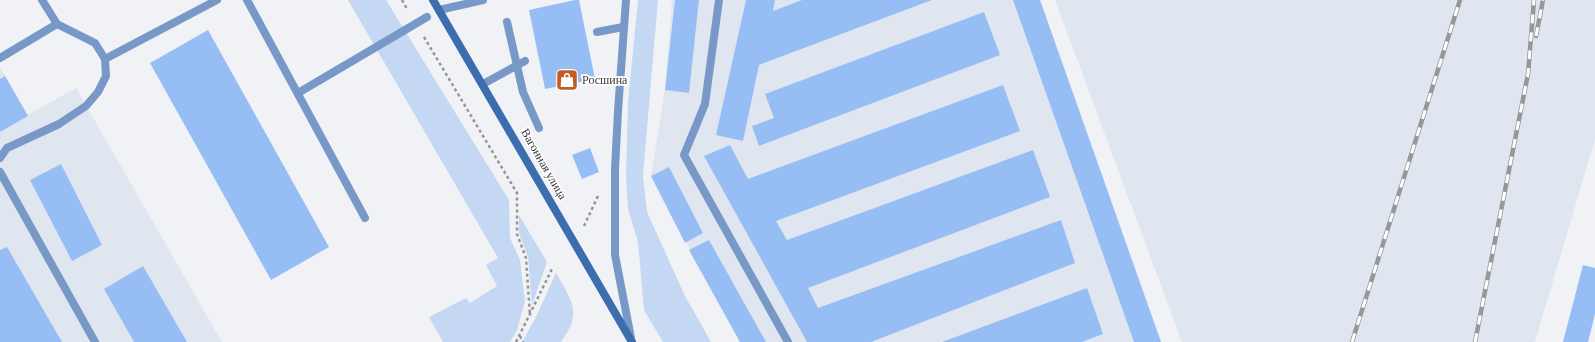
<svg xmlns="http://www.w3.org/2000/svg" width="1595" height="342" viewBox="0 0 1595 342" font-family="'Crimson Pro',serif">
<rect width="100%" height="100%" fill="#f0f2f5"/>
<!-- built -->
<g fill="#e0e6f0">
<path d="M672,0H1040L1161,342H740L651,176L665,90Z"/>
<path d="M1055,0H1595V139L1535,342H1182Z"/>
<path d="M0,67L28,115L76,88L222,342H0Z"/>
</g>
<!-- green -->
<g fill="#c4d8f3">
<path d="M348,0H386L509,200L510,238L520,260L525,301L517,330L510,342H443L429,317L466,298L470,303L497,286L486,265L498,258Z"/>
<path d="M638,0H658L643,175L647,212L685,296L711,342H663L644,310L638,242L628,209L626,177L628,102Z"/>
<path d="M519,215L547,262L532,305L528,257L519,233Z"/>
<path d="M556,273C572,302 583,312 561,342H522L536,317Z"/>
</g>
<!-- building -->
<g fill="#96bef5">
<path d="M575,0H579L595,79L545,89L529,10Z"/>
<path d="M675,0H699L689,93L665,90Z"/>
<path d="M746,0H775L773,11L802,0H932L759,65L743,141L716,135Z"/>
<path d="M1013,0H1040L1161,342H1134Z"/>
<path d="M984,12L1000,55L759,146L752,126L774,118L765,94Z"/>
<path d="M208,30L329,247L271,280L150,63Z"/>
<path d="M5,76L28,116L0,132V79Z"/>
<path d="M1003,85L1020,131L776,221L787,240L1033,150L1050,197L808,288L818,308L1061,220L1075,263L871,342H807L704,156L730,145L748,179Z"/>
<path d="M590,148L599,172L582,179L572,155Z"/>
<path d="M61,164L102,245L72,261L30,180Z"/>
<path d="M669,167L703,233L685,243L651,176Z"/>
<path d="M709,240L766,342H740L689,250Z"/>
<path d="M7,247L62,342H0V250Z"/>
<path d="M1583,265L1595,268V314L1588,342H1563Z"/>
<path d="M143,266L187,342H134L104,289Z"/>
<path d="M1087,288L1103,334L1082,342H942Z"/>
</g>
<g fill="none" stroke-linecap="round" stroke-linejoin="round">
<!-- path -->
<g stroke="#939597" stroke-width="2.5" stroke-dasharray="3 3" stroke-linecap="butt">
<path d="M402,0L407,9"/>
<path d="M424,37L517,193V234L526,258L530,316"/>
<path d="M584,226L598,196"/>
<path d="M520,336L523,342"/>
<path d="M516,342L552,269"/>
</g>
<!-- lane -->
<g stroke="#7899c7" stroke-width="8">
<path d="M247,0L365,218"/>
<path d="M719,0L705,104L684,155L788,342"/>
<path d="M507,22L523,92L539,128"/>
<path d="M597,32L623,27"/>
<path d="M0,58L57,24"/>
<path d="M105,59L217,0"/>
<path d="M483,84L525,61"/>
<path d="M298,93L405,30"/>
<path d="M618,111L615,169V255L631,338"/>
<path d="M0,158L7,148L59,124L86,106L98,92L106,76L105,59L95,43L57,24L42,0"/>
<path d="M0,172L95,342"/>
</g>
<!-- street -->
<g stroke="#7899c7" stroke-width="8">
<path d="M439,10L483,0"/>
<path d="M618,111L626,0"/>
</g>
<!-- secondary -->
<path stroke="#3b6daf" stroke-width="8" d="M433,0L632,342"/>
<!-- rail casing -->
<g stroke="#959799" stroke-width="4.5">
<g id="rail">
<path d="M1536,36L1543,0"/>
<path d="M1352,342L1460,0"/>
<path d="M1475,342L1528,74L1534,0"/>
</g>
</g>
<!-- rail -->
<use href="#rail" stroke="#fff" stroke-width="3" stroke-dasharray="9" stroke-linecap="butt"/>
<!-- lane-bridge -->
<path stroke="#7899c7" stroke-width="8" d="M405,30L427,17"/>
</g>
<!-- icons -->
<defs>
<g id="shop-square" transform="scale(1.15)"><rect x="-9" y="-9" width="18" height="18" rx="4" fill="#c05d25" stroke="#fff"/><path d="M-5-2.5h2.3a2.7 3.5 0 0 1 5.4 0H5L5.5 6h-11ZM-1.5-2.5h3a1.5 2.3 0 0 0-3 0Z" fill="#fff"/></g>
</defs>
<g fill-rule="evenodd">
<use href="#shop-square" x="567" y="80"/>
</g>
<g text-anchor="middle" dominant-baseline="central" stroke-width="3.5" stroke-linejoin="round" paint-order="stroke">
<!-- poi labels -->
<g font-size="12" fill="#3a3b3c" stroke="#fff" text-anchor="start">
<text x="582" y="80">Росшина</text>
</g>
<!-- street labels -->
<g font-size="12" fill="#3a3b3c" stroke="#fff">
<text transform="translate(544 164) rotate(60)">Вагонная улица</text>
</g>
</g>
</svg>
